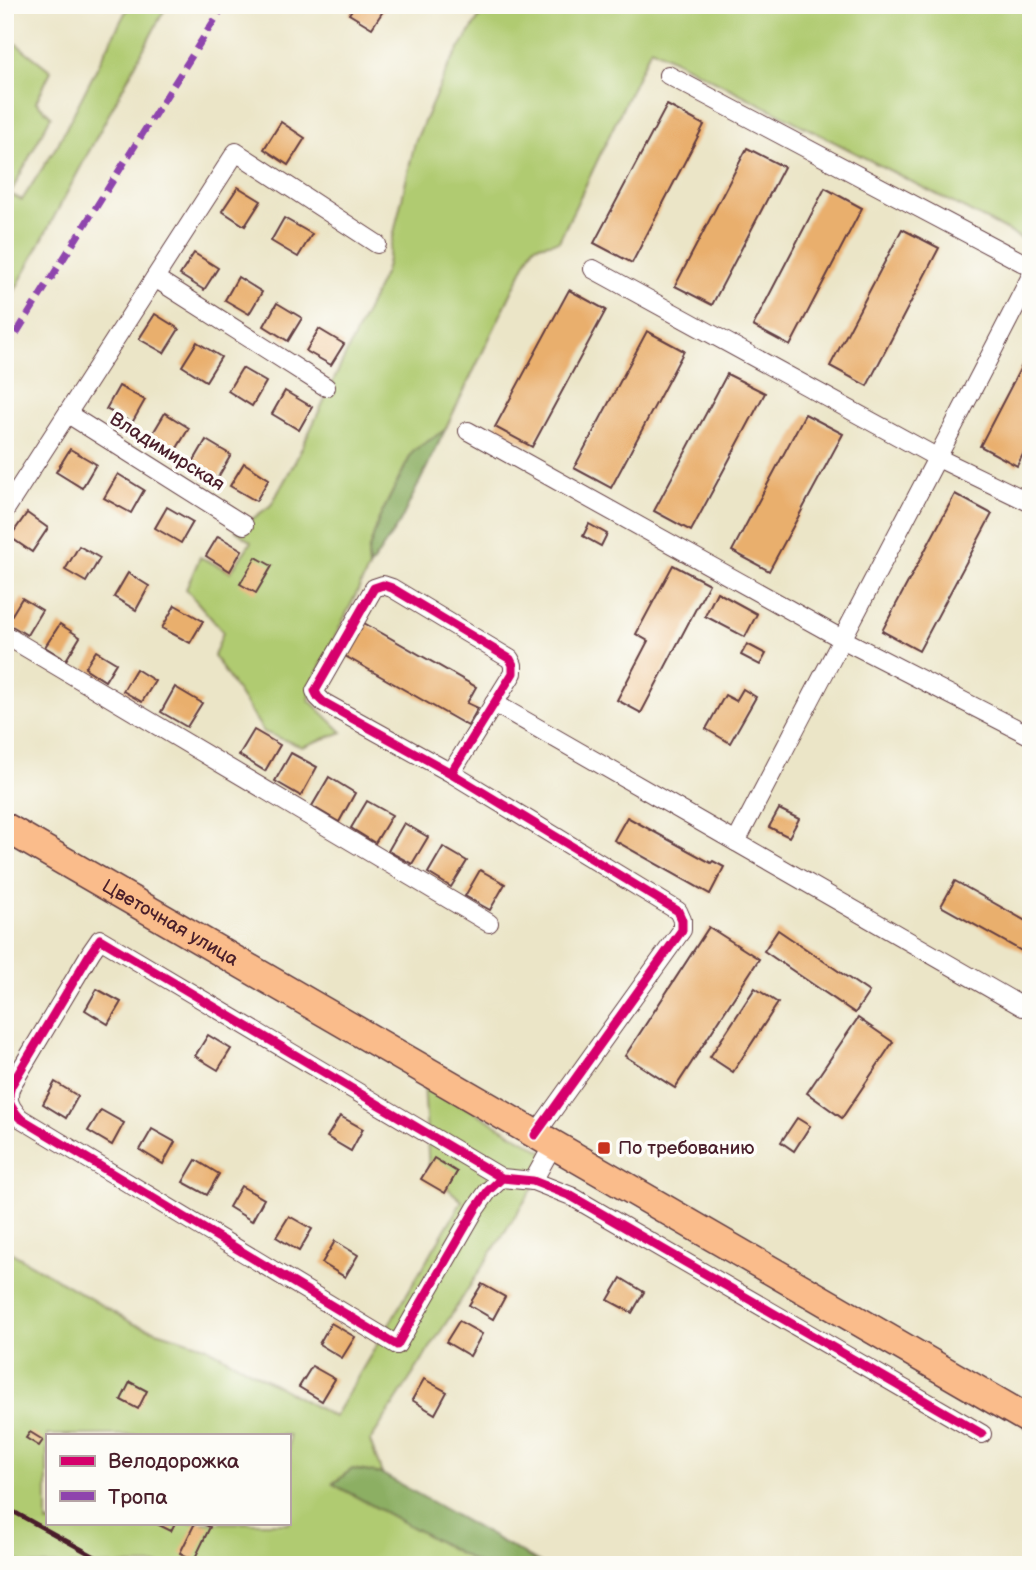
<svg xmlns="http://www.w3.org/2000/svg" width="1036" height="1570" viewBox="0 0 1036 1570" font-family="'Balsamiq Sans',sans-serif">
<rect width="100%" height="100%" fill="#fdfcf7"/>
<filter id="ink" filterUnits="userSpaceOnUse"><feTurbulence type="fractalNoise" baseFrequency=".0143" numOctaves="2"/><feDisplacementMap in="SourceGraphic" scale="14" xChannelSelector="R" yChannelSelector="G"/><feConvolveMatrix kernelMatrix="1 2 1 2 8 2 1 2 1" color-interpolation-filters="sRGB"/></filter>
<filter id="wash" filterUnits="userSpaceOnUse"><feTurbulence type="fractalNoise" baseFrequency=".00686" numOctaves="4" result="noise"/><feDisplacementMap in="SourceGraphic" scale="28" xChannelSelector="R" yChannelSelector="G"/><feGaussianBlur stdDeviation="1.57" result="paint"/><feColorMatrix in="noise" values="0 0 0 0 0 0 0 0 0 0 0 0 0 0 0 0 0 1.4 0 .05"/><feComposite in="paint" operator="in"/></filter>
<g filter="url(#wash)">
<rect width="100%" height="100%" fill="#ebe5c7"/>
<!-- green -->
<g fill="#b0cb71" stroke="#7d754e" stroke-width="2" fill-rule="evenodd">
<path d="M129,5H167L5,309V203L10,194L5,192V35L51,71L36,102L51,116L10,194L22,200L58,144Z"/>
<path d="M487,5H1031V243L651,48L559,241L534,246L445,430L413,451L379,519L368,553L369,568L315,677L309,700L342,732L302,747L264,732L214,656L223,632L186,589L200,557L231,572L251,542L236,531L271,505L296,460L385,272L415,142L449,65Z"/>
<path d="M424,1083L553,1157L370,1441L382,1474L352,1469L333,1483L481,1565H25L5,1554V1249L134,1324L205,1346L334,1417L462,1201L429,1172ZM47,1435H289V1523H47Z"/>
</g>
<!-- forest -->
<g fill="#8caf63" stroke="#6b6747" stroke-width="2">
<path d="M445,430L400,522L369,568L368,553L379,519L413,451Z"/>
<path d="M352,1469L382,1474L543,1565H481L333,1484Z"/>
</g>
<g id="blocks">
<!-- building -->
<g fill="#e9af6d">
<path d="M355,5H387L372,28L349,14Z"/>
<path d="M667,105L704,125L632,263L594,243Z"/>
<path d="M281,122L305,138L288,165L264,149Z"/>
<path d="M747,148L784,167L712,305L675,286Z"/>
<path d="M238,187L261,201L245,226L222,211Z"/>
<path d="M825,188L862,208L790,346L753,326Z"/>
<path d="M284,218L312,234L298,257L271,241Z"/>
<path d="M902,229L939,248L867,386L830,366Z"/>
<path d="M194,253L218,268L204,290L180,275Z"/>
<path d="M238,277L262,292L249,314L225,300Z"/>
<path d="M569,290L606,310L532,447L495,427Z"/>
<path d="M277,303L302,318L288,341L264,326Z"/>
<path d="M155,314L179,329L164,353L139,339Z"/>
<path d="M319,329L344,344L331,365L306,351Z"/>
<path d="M647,331L684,351L611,488L574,468Z"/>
<path d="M197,342L221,357L206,381L182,366Z"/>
<path d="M1031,348V439L1017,466L980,446Z"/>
<path d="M242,368L266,382L252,406L228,391Z"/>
<path d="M727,374L765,393L691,531L654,511Z"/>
<path d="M119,386L145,400L132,423L106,409Z"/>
<path d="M285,391L312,407L299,430L272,414Z"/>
<path d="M165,413L189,428L174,453L150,438Z"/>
<path d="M805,414L843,434L769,571L732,551Z"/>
<path d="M206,440L231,455L217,479L192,464Z"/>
<path d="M70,449L96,464L82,488L56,472Z"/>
<path d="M244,463L269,479L256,501L230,486Z"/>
<path d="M118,474L144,490L131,513L104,498Z"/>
<path d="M955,494L992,514L919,651L882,631Z"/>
<path d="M167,507L193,522L181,543L155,528Z"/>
<path d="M27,513L48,528L32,552L10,537Z"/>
<path d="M589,524L607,534L601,546L583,536Z"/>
<path d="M218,536L242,550L230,571L206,556Z"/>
<path d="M79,546L100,558L86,582L65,570Z"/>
<path d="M256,557L272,566L256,593L240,584Z"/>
<path d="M673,565L709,584L641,713L617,700L648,641L636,634Z"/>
<path d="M128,573L149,586L136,610L114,597Z"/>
<path d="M717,592L757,614L745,637L705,616Z"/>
<path d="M22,598L42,610L27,635L7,623Z"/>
<path d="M175,605L203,621L190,643L162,628Z"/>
<path d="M364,623L476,687L467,703L478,708L468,726L345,656Z"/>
<path d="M60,624L80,637L66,660L45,647Z"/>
<path d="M747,644L766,654L760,665L741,655Z"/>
<path d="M96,651L116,663L105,681L85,668Z"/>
<path d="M136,669L155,681L142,702L123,691Z"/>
<path d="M175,687L202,703L187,727L161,712Z"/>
<path d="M743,689L756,697L730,743L706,729L725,695L736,701Z"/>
<path d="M254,730L280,745L265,771L239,755Z"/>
<path d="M291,753L317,767L301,796L275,781Z"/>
<path d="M329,777L355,793L339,822L312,806Z"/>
<path d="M367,801L392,815L375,843L351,828Z"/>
<path d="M779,809L799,819L789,837L769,827Z"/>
<path d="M627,817L711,863L713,861L724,867L710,894L614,840Z"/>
<path d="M404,823L428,837L412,864L388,851Z"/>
<path d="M443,847L467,861L451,887L428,873Z"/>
<path d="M480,870L505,884L490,910L465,896Z"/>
<path d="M955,881L1031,924V947L1027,954L941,906Z"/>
<path d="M709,927L759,959L675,1088L625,1056Z"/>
<path d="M778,930L869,992L855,1013L764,951Z"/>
<path d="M755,988L778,1003L733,1072L710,1057Z"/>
<path d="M97,989L121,1002L108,1024L85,1010Z"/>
<path d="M858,1018L893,1042L842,1118L807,1093Z"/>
<path d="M208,1035L231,1049L218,1070L195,1056Z"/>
<path d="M55,1082L78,1096L66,1118L43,1104Z"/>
<path d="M101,1110L124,1123L112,1145L88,1131Z"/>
<path d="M340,1116L363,1129L351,1151L327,1137Z"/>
<path d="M797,1118L810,1126L794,1151L781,1142Z"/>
<path d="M152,1129L175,1142L163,1164L140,1150Z"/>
<path d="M434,1158L457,1172L445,1193L421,1179Z"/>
<path d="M196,1160L219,1174L207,1195L183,1182Z"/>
<path d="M241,1186L264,1199L252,1221L229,1207Z"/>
<path d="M289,1216L312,1229L299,1251L276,1237Z"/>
<path d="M335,1241L358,1255L345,1277L322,1263Z"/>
<path d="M621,1278L644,1292L632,1313L608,1300Z"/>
<path d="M482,1284L505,1297L493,1319L469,1305Z"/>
<path d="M459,1321L482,1334L470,1356L446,1342Z"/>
<path d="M331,1323L355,1337L342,1358L319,1344Z"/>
<path d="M312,1366L335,1379L322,1401L299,1387Z"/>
<path d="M424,1379L447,1392L435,1414L412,1400Z"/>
<path d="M130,1382L147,1391L138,1409L121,1400Z"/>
<path d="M30,1432L43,1440L39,1446L26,1438Z"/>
<path d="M155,1523H175L171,1531Z"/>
<path d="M195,1523H201L210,1527L194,1560L180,1553Z"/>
</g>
</g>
</g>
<g filter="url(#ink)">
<use href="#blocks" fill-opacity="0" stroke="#623d42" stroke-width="2"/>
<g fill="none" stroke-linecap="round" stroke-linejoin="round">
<!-- street casing -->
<g stroke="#623d42" stroke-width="20">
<g id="street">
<path d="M668,75L1031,267"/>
<path d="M593,269L938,458L1031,503"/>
<path d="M1031,276C934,466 834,654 736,842L1023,1007L1031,1004"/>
<path d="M155,278L326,387"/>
<path d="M68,414L244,525"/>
<path d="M468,431L842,639L1031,736"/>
<path d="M5,510L236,152L377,244"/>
<path d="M5,635L489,923"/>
<path d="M494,703L736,842"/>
<path d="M451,773L513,673V665L510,659L392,588L383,585L374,588L315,691L318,697L323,702L451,773L678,911L682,920V930L535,1135"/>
<path d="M502,1178L488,1191L476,1208L397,1345L20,1118C10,1107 6,1101 11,1086L91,952L100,939L502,1178L533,1181L571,1196L982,1434"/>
<path d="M533,1181L553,1145"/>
</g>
</g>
<!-- primary casing -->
<g stroke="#623d42" stroke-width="31">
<g id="primary">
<path id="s1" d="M5,827L1031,1421"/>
</g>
</g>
<!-- street -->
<use href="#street" stroke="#fff" stroke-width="18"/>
<!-- primary -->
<use href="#primary" stroke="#fabc8b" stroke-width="28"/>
<!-- rail -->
<path stroke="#4a1f2b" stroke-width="4.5" d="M5,1507L110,1565"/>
<!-- quiet -->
<path stroke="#8e44ad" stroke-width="7" stroke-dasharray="14 7" stroke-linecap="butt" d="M5,351L224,5"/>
<!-- cycleway casing -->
<g stroke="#fdfcf7" stroke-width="13">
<g id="cycleway">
<path d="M451,773L513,673V665L510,659L392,588L383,585L374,588L315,691L318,697L323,702L451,773L678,911L682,920V930L535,1135"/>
<path d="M502,1178L488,1191L476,1208L397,1345L20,1118C10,1107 6,1101 11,1086L91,952L100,939L502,1178L533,1181L571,1196L982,1434"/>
</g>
</g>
<!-- cycleway -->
<use href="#cycleway" stroke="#d6006c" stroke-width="9"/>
</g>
</g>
<!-- markers -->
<rect fill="#c8321e" stroke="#fdfcf7" stroke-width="2.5" x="597" y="1141" width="14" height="14" rx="3.5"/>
<g text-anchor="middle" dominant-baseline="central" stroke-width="7" stroke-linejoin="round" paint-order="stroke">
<!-- street labels -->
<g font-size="19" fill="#4a1f2b" stroke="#fdfcf7">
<text transform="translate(167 452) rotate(32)">Владимирская</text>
<text stroke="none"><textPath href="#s1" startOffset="191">Цветочная улица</textPath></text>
</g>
<!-- poi labels -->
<g font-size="19" fill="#4a1f2b" stroke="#fdfcf7" text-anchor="start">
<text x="618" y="1148">По требованию</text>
</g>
</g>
<!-- margin -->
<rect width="1036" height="1570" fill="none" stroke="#fdfcf7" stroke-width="28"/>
<!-- legend -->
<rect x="46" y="1434" width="245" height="91" fill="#fdfcf7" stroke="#b5a4a5" stroke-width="2"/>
<rect x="60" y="1456" width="35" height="10" fill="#d6006c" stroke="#b5a4a5" stroke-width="2"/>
<text x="108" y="1468" font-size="21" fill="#4a1f2b">Велодорожка</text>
<rect x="60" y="1491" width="35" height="10" fill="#8e44ad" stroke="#b5a4a5" stroke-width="2"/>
<text x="108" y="1504" font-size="21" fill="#4a1f2b">Тропа</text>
</svg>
